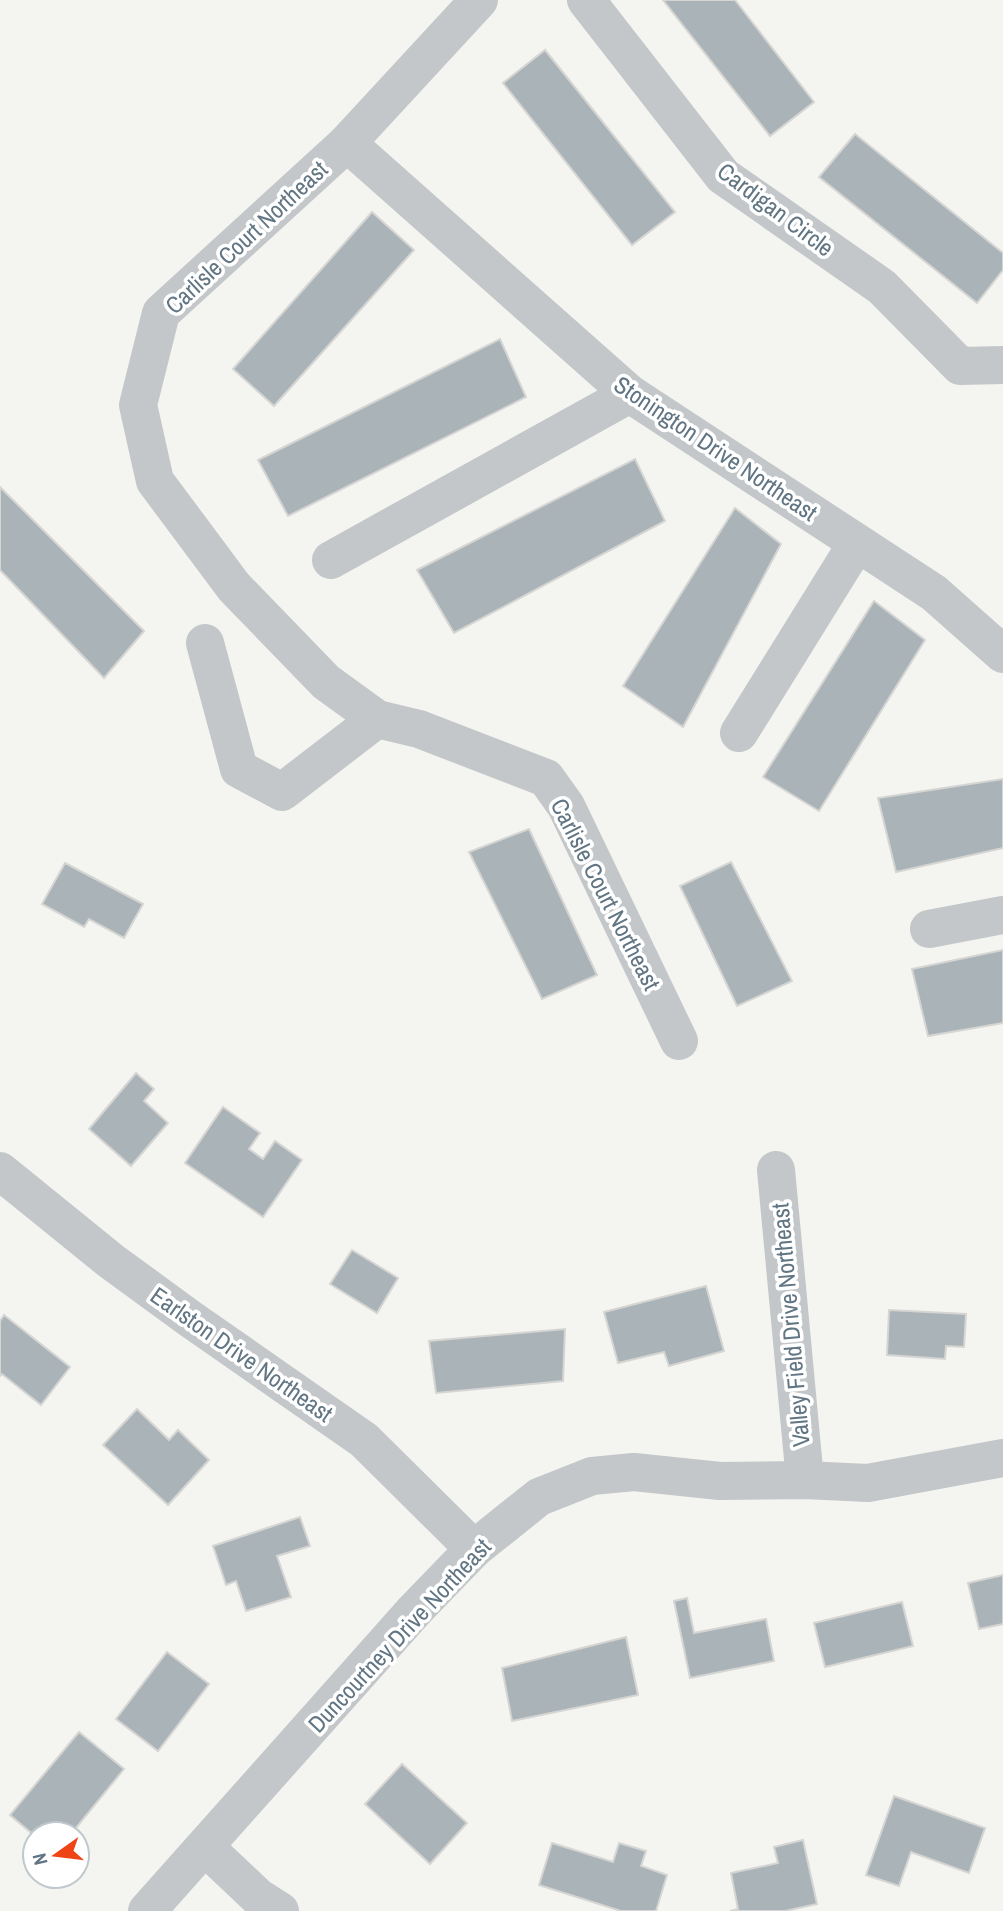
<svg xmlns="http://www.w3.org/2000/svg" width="1003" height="1911" viewBox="0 0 1003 1911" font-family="'Archivo Narrow',sans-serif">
<rect width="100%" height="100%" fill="#f4f4f0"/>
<!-- building -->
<g fill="#aab3b7" stroke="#d5d5d3" stroke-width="2">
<path d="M663,0H735L814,102L770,136Z"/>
<path d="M545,50L675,212L632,245L503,83Z"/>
<path d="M855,134L1003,253V270L977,303L819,177Z"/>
<path d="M372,212L414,250L274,406L233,369Z"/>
<path d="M500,339L526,397L288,516L258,460Z"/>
<path d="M635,459L665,521L454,633L417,570Z"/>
<path d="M0,487L144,631L104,678L0,570Z"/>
<path d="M735,508L781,544L683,727L623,686Z"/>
<path d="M874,601L925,640L819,811L763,777Z"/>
<path d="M1003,779V848L896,872L878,798Z"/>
<path d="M529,829L597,975L542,999L469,852Z"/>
<path d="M731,862L792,981L737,1006L680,886Z"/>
<path d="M65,863L143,904L124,938L89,919L84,927L42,904Z"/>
<path d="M1003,950V1023L928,1036L912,969Z"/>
<path d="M136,1073L154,1089L144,1101L168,1123L131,1166L89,1129Z"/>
<path d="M223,1107L260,1133L249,1149L263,1159L275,1141L302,1160L263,1217L185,1163Z"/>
<path d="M352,1250L398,1278L377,1313L330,1284Z"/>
<path d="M706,1286L724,1351L669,1366L664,1352L618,1363L604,1312Z"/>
<path d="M889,1310L966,1314L964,1347L946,1346L945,1359L887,1355Z"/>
<path d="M4,1315L70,1367L41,1405L2,1374L0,1376V1321Z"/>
<path d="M565,1329L563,1381L436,1393L429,1341Z"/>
<path d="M137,1409L169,1440L178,1430L209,1460L168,1505L103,1445Z"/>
<path d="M300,1517L310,1546L277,1556L291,1597L246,1611L236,1581L226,1585L213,1546Z"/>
<path d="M1003,1575V1624L979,1629L968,1583Z"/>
<path d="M687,1598L694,1633L766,1619L774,1661L690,1678L674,1601Z"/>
<path d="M902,1602L913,1646L825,1667L814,1623Z"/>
<path d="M626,1637L638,1695L512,1721L502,1668Z"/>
<path d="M167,1652L209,1684L158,1751L116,1719Z"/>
<path d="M79,1732L124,1769L71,1834H35V1836L10,1815Z"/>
<path d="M402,1764L467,1823L430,1864L365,1804Z"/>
<path d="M894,1796L985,1828L969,1873L911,1852L899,1886L866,1875Z"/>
<path d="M803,1840L817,1904L785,1911H730L738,1909L731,1873L778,1863L774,1847Z"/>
<path d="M552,1843L613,1862L619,1843L646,1851L641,1866L667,1875L656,1911H621L539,1885Z"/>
</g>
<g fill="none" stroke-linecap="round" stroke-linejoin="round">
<!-- minor -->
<g stroke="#c3c7ca" stroke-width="38">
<path d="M479,0L347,143L161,313L138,405L155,481L234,587L326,682L377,719L419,729L546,778L566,806L679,1041"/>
<path d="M586,0L723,176L882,287L960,366L1003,365"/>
<path d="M347,143L630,394L934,593L1003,654"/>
<path d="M331,560L630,394"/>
<path d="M205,643L239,769L282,792L377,719"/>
<path d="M739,733L857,543"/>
<path d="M929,929L1003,915"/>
<path d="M776,1170L805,1480"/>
<path d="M0,1171L111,1261L189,1318L364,1440L474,1549"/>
<path d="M205,1847L258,1897L280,1911"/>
<path d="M147,1911L414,1611L474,1549L539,1497L592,1476L634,1472L720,1481L805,1480L868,1483L1003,1458"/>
</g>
</g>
<g text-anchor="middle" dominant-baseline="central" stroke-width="7" stroke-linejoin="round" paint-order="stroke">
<!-- street labels -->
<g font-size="24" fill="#617583" stroke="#fff">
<text transform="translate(776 209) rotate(37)">Cardigan Circle</text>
<text transform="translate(246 237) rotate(-43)">Carlisle Court Northeast</text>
<text transform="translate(716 448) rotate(34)">Stonington Drive Northeast</text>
<text transform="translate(606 894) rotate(63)">Carlisle Court Northeast</text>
<text transform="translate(790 1325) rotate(-95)">Valley Field Drive Northeast</text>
<text transform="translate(242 1354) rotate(35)">Earlston Drive Northeast</text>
<text transform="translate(399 1635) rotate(-47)">Duncourtney Drive Northeast</text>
</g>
</g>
<!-- north arrow -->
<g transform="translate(56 1855) rotate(256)"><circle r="33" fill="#ffffff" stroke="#c0c8cd" stroke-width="2"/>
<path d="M0-5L12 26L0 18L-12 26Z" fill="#ef4415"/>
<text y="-10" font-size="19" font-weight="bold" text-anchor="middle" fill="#617583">N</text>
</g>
</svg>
